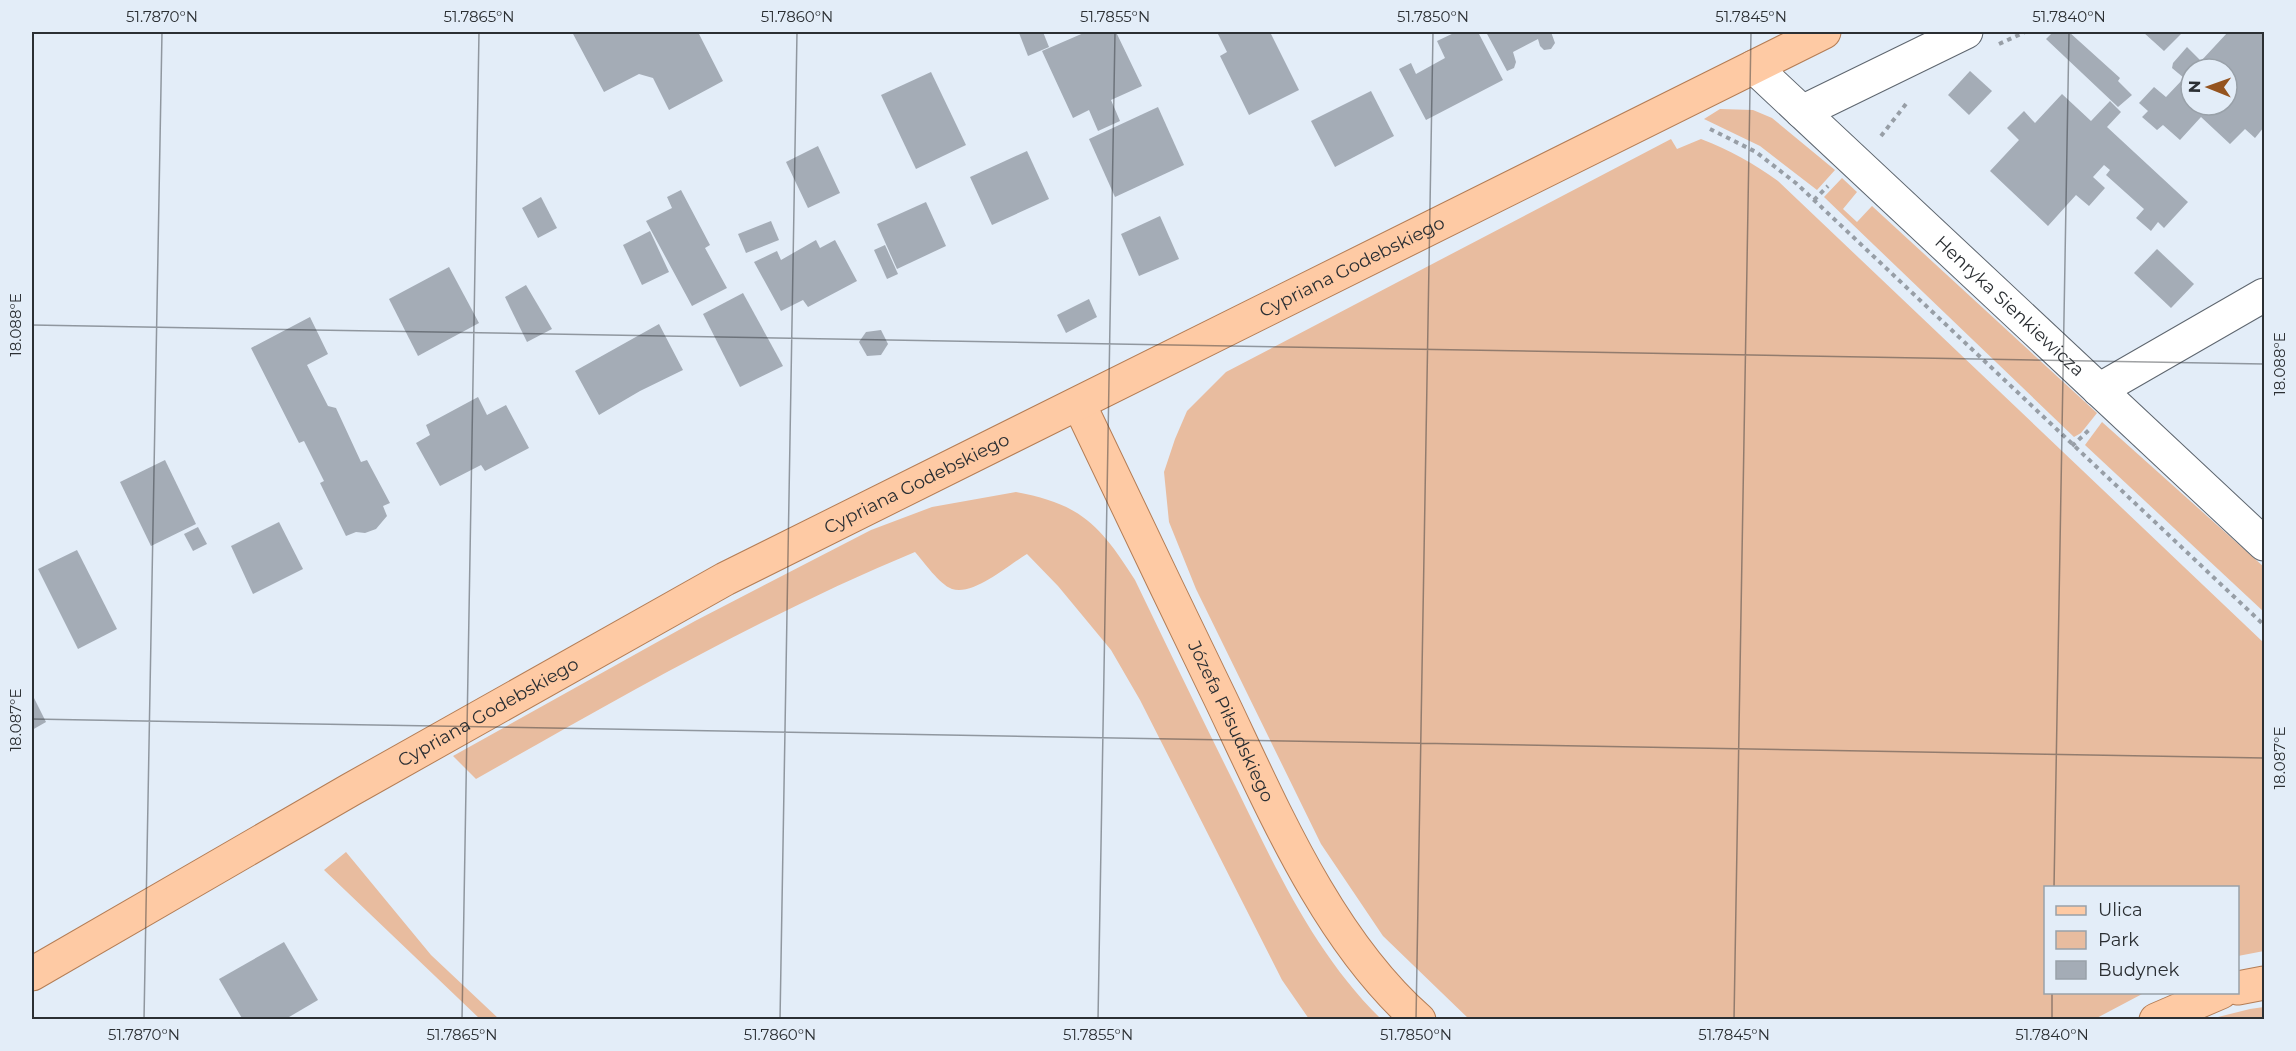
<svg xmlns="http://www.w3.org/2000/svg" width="2296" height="1051" viewBox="0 0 2296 1051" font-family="Montserrat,sans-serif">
<rect width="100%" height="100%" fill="#e3edf8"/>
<!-- green -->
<g fill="#e8bc9f">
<path d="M1720,109L1753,110L1772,118L1835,170L1817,190L1760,146L1704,119Z"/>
<path d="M1671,139L1677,149L1701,139C1730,150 1753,163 1778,181L2264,643V951L2238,956V888H2046V992L2144,993L2093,1020H1470L1383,936L1321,844L1196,589L1169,522L1164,472L1175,439L1187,411L1226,372Z"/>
<path d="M1842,178L1857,192L1843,209L1857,222L1872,206L2097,413L2081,433L2074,437L1824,197Z"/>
<path d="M2102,422L2264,567V612L2085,445Z"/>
<path d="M1016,492C1081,504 1100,525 1135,580C1168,648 1201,717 1235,785C1276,869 1314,953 1381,1019H1309L1282,980L1140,700L1111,650L1058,586L1027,554C1008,565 974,596 952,589C939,584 924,562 915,552C763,615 619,698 476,779L453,756L695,621L871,530L932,507Z"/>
<path d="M346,852L431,955L499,1019H480L324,870Z"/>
<path d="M2264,1007V1019H2210L2250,1009Z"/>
</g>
<!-- building -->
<g fill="#a4acb6" fill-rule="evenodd">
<path d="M572,32H698L723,81L669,110L653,78L639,74L604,92Z"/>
<path d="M1024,32H1043L1049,47L1028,56L1019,33Z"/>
<path d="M1086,32H1116L1142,86L1111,100L1120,121L1098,131L1089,110L1073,118L1042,51Z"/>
<path d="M1217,32H1270L1299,90L1249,115L1220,56L1227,52Z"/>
<path d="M1456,32H1478L1503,80L1426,120L1399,69L1411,63L1416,74L1445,58L1437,41Z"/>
<path d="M1486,32H1551L1555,43L1551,49L1544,50L1540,46L1538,39L1513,52L1516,62L1514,68L1507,71Z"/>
<path d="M2053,32H2069L2120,78L2118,81L2132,95L2118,107L2046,39Z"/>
<path d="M2143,32H2183L2164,51Z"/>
<path d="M2228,32H2264V127L2255,138L2245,129L2230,144L2201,117L2180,140L2163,125L2157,130L2142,117L2148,111L2139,103L2154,87L2166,97L2184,78L2172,68L2173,63L2187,47L2201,61ZM2191,69H2227V105H2191Z"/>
<path d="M1970,71L1992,91L1969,115L1948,95Z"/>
<path d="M931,72L966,145L916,169L881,95Z"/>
<path d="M1371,91L1394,136L1335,167L1311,121Z"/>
<path d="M2062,94L2091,121L2110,101L2121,112L2107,127L2188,202L2164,228L2158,222L2151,231L2136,218L2144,209L2106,175L2110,170L2104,165L2093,177L2105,188L2089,206L2076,195L2048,226L1990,171L2019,140L2007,128L2024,111L2035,123Z"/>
<path d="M1158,107L1184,165L1115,197L1089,139Z"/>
<path d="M818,146L840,193L808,208L786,162Z"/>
<path d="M1027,151L1049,199L992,225L970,177Z"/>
<path d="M681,190L710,245L705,248L727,288L692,306L646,221L672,208L667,197Z"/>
<path d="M541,197L557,228L538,238L522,208Z"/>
<path d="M926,202L946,246L897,269L877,224Z"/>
<path d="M1160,216L1179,259L1139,276L1121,234Z"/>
<path d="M771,221L779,240L746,253L738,234Z"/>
<path d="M650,231L669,272L642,285L623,245Z"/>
<path d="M816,240L820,248L835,240L857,281L808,307L803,300L781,311L754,262L777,251L781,260Z"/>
<path d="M885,245L898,274L887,279L874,250Z"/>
<path d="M2157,249L2194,284L2171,308L2134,273Z"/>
<path d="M449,267L479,323L418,356L389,299Z"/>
<path d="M526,285L552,329L527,342L505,297Z"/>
<path d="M743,293L783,366L740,387L703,314Z"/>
<path d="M1089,299L1097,317L1066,333L1057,315Z"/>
<path d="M310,317L328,354L307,365L328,406L336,408L361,462L367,460L390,503L383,506L387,516L376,529L365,533L356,532L346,536L320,483L324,481L304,441L299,443L251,348Z"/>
<path d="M659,324L683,370L640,391L599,415L575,371Z"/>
<path d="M881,330L888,344L881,355L867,356L859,342L866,332Z"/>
<path d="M478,397L487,415L506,405L529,448L485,471L481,465L440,486L416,443L430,435L426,425Z"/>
<path d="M165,460L196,524L151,546L120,482Z"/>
<path d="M279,522L303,569L253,594L231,546Z"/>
<path d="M198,527L207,544L193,551L184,534Z"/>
<path d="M77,550L117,629L78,649L38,569Z"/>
<path d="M32,694L46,722L32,730Z"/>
<path d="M284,942L318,1000L284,1020H243L219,979Z"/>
</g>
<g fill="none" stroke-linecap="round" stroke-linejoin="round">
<!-- minor casing -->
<g stroke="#5e666f" stroke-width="35">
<g id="minor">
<path id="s1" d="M1754,67L2264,544"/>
<path d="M1802,112L1966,32"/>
<path d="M2099,390L2264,295"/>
</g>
</g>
<!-- major casing -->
<g stroke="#b47d55" stroke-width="35">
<g id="major">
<path id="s2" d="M1079,404C1126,503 1174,603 1222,702C1273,809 1328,940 1419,1020"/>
<path id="s3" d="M32,974L350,790L725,579L1824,32"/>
<path d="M2238,988L2264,983"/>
<path d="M2156,1020L2221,992"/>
</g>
</g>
<!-- path -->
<g stroke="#979ea6" stroke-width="4" stroke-dasharray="4.5 4.5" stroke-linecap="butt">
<path d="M1999,44L2025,32"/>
<path d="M1710,129L1756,152L1797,184L2264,625"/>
<path d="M1881,136L1906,104"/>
<path d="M1814,200L1828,186"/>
<path d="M2072,446L2089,430"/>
</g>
<!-- minor -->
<use href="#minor" stroke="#fff" stroke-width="33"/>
<!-- major -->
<use href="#major" stroke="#fecaa4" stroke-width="33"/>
</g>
<!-- ticks -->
<path fill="none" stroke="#2b2f33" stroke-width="1.5" stroke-opacity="0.45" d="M32,325L2264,364M32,719L2264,758M2054,888L2069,32M144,1020L162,32M462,1020L479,32M780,1020L797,32M1098,1020L1115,32M1416,1020L1433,32M1734,1020L1751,32M2052,1020V992"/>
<g text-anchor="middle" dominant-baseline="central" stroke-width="5" stroke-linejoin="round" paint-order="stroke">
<!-- street labels -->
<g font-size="18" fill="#2b2f33" stroke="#e3edf8">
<text stroke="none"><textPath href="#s3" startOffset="1498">Cypriana Godebskiego</textPath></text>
<text stroke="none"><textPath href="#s1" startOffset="350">Henryka Sienkiewicza</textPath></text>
<text stroke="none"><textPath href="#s3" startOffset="1012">Cypriana Godebskiego</textPath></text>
<text stroke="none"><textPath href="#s3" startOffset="526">Cypriana Godebskiego</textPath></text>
<text stroke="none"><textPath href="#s2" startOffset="352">Józefa Piłsudskiego</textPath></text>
</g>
</g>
<!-- border -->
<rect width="2296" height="1051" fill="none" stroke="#e3edf8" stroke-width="66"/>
<!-- legend -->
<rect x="2044" y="886" width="195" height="108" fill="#e3edf8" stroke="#99a1a9" stroke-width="1.5"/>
<rect x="2056" y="906" width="30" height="9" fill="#fecaa4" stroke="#99a1a9" stroke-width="1.5"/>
<text x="2098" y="916" font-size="18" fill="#2b2f33">Ulica</text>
<rect x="2056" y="931" width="30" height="18" fill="#e8bc9f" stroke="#99a1a9" stroke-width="1.5"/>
<text x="2098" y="946" font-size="18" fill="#2b2f33">Park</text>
<rect x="2056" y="961" width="30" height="18" fill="#a4acb6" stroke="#99a1a9" stroke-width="1.5"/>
<text x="2098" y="976" font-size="18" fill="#2b2f33">Budynek</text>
<!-- north arrow -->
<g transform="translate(2209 87) rotate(271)"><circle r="28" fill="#e3edf8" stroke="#99a1a9" stroke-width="1.5"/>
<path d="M0-4.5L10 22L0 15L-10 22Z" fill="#95541f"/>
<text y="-9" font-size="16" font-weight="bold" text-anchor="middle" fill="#2b2f33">N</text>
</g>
<rect x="33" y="33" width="2230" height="985" fill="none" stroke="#2b2f33" stroke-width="2"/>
<g font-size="15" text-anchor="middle" fill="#2b2f33">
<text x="162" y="22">51.7870°N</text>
<text x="479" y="22">51.7865°N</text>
<text x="797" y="22">51.7860°N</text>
<text x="1115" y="22">51.7855°N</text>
<text x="1433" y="22">51.7850°N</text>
<text x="1751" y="22">51.7845°N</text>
<text x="2069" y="22">51.7840°N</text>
<text transform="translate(16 325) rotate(-90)" y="5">18.088°E</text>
<text transform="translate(2280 364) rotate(-90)" y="5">18.088°E</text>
<text transform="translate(16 720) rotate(-90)" y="5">18.087°E</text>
<text transform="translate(2280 758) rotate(-90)" y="5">18.087°E</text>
<text x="144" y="1040">51.7870°N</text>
<text x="462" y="1040">51.7865°N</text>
<text x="780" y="1040">51.7860°N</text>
<text x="1098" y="1040">51.7855°N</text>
<text x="1416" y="1040">51.7850°N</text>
<text x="1734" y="1040">51.7845°N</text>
<text x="2052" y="1040">51.7840°N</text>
</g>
</svg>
